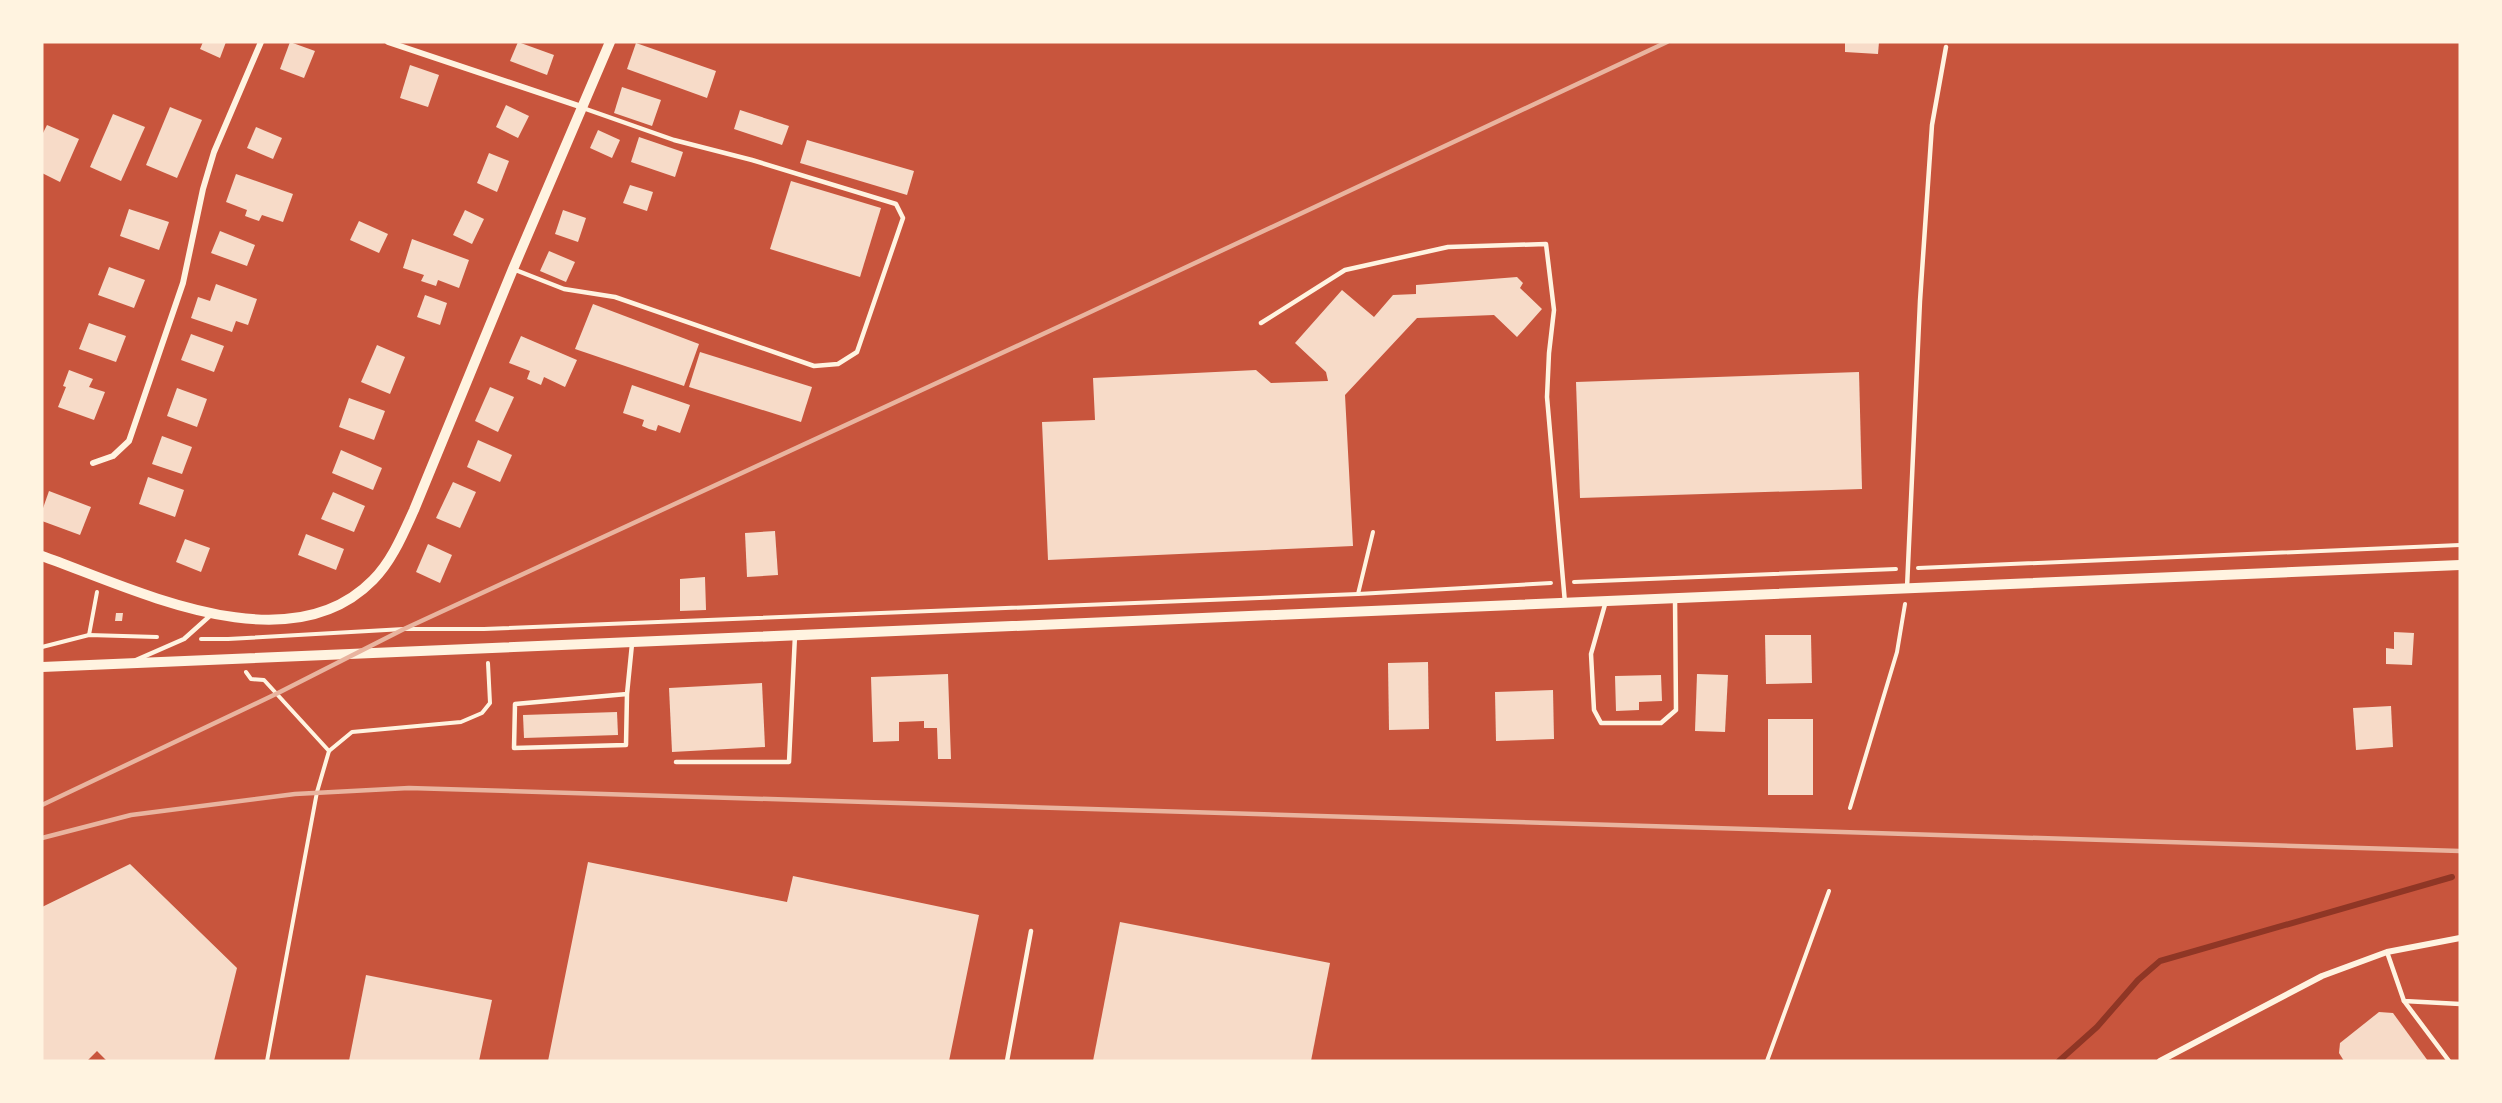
<svg xmlns="http://www.w3.org/2000/svg" width="2502" height="1103" viewBox="0 0 2502 1103" font-family="Inter,sans-serif">
<rect width="100%" height="100%" fill="#c8553d"/>
<g fill="none" stroke-linecap="round" stroke-linejoin="round">
<!-- stream -->
<path stroke="#8f3625" stroke-width="6" d="M2059,1061L2097,1027L2138,980L2160,961L2452,877"/>
</g>
<!-- building -->
<g fill="#f7dbc8">
<path d="M203,42H226L220,58L200,49Z"/>
<path d="M290,42L315,51L304,78L280,69Z"/>
<path d="M518,42L554,55L547,75L510,61Z"/>
<path d="M1845,42H1879L1878,54L1845,52Z"/>
<path d="M636,43L716,71L707,98L627,69Z"/>
<path d="M410,65L439,75L428,107L400,98Z"/>
<path d="M622,87L661,100L652,126L614,113Z"/>
<path d="M506,105L529,116L518,138L496,127Z"/>
<path d="M170,107L202,120L177,178L146,165Z"/>
<path d="M740,110L789,126L782,145L734,129Z"/>
<path d="M113,114L145,127L121,181L90,167Z"/>
<path d="M47,125L79,139L60,182L42,173V135Z"/>
<path d="M256,127L282,138L273,159L247,148Z"/>
<path d="M598,130L620,140L612,158L590,148Z"/>
<path d="M639,137L683,152L675,177L631,162Z"/>
<path d="M807,140L914,171L907,195L800,163Z"/>
<path d="M489,153L509,161L497,192L477,183Z"/>
<path d="M236,174L293,194L283,222L262,215L259,221L245,216L247,210L226,202Z"/>
<path d="M791,181L881,208L860,277L770,249Z"/>
<path d="M630,185L653,192L647,211L623,203Z"/>
<path d="M129,209L169,222L159,250L120,236Z"/>
<path d="M465,210L484,219L472,244L453,235Z"/>
<path d="M563,210L586,218L578,242L555,234Z"/>
<path d="M359,221L388,234L379,253L350,240Z"/>
<path d="M220,231L255,245L247,266L211,253Z"/>
<path d="M412,239L469,260L459,288L438,280L436,286L421,281L424,275L403,268Z"/>
<path d="M549,251L575,262L566,282L540,271Z"/>
<path d="M109,267L145,280L134,308L98,295Z"/>
<path d="M1517,277L1523,283L1520,288L1542,309L1517,337L1494,315L1417,318L1345,395L1353,546L1048,560L1042,422L1095,420L1093,378L1256,370L1271,383L1328,381L1326,372L1295,343L1342,290L1374,317L1393,295L1416,294V285Z"/>
<path d="M216,284L257,299L248,325L236,321L232,332L191,318L198,297L210,301Z"/>
<path d="M425,295L447,303L440,325L417,317Z"/>
<path d="M593,304L699,344L684,386L575,349Z"/>
<path d="M89,323L126,336L116,362L79,349Z"/>
<path d="M191,334L224,346L214,372L181,360Z"/>
<path d="M521,336L577,360L565,387L544,377L541,385L527,379L530,371L509,363Z"/>
<path d="M377,345L405,357L390,394L361,382Z"/>
<path d="M700,352L812,387L801,422L689,387Z"/>
<path d="M69,370L93,379L89,387L105,392L94,420L58,407L66,387L63,386Z"/>
<path d="M1859,372L1862,489L1580,498L1576,382Z"/>
<path d="M632,385L690,405L680,433L658,425L656,431L649,429L642,426L644,420L623,413Z"/>
<path d="M490,387L514,397L498,432L475,421Z"/>
<path d="M177,388L207,399L197,427L167,416Z"/>
<path d="M349,398L385,411L374,440L339,427Z"/>
<path d="M162,436L192,447L182,474L152,464Z"/>
<path d="M478,440L512,455L500,482L467,467Z"/>
<path d="M341,450L382,468L373,490L332,473Z"/>
<path d="M148,477L184,490L175,517L139,504Z"/>
<path d="M453,482L476,492L460,528L436,518Z"/>
<path d="M49,491L91,507L80,535L42,521V511Z"/>
<path d="M333,492L365,506L354,532L321,519Z"/>
<path d="M775,531L778,575L747,577L745,533Z"/>
<path d="M306,534L344,549L336,570L298,555Z"/>
<path d="M185,539L210,548L201,572L176,562Z"/>
<path d="M428,544L452,555L440,583L416,572Z"/>
<path d="M705,577L706,610L680,611V579Z"/>
<path d="M116,613H123L122,621H115Z"/>
<path d="M2394,632L2414,633L2412,665L2386,664V648L2394,649Z"/>
<path d="M1765,635H1811L1812,683L1766,684Z"/>
<path d="M1428,662L1429,729L1389,730L1388,663Z"/>
<path d="M948,674L951,759H938L937,728H924V721L899,722V741L873,742L871,677Z"/>
<path d="M1697,674L1728,675L1725,732L1695,731Z"/>
<path d="M1661,675L1662,701L1639,702V710L1616,711L1615,676Z"/>
<path d="M762,683L765,747L672,752L669,688Z"/>
<path d="M1553,690L1554,739L1496,741L1495,692Z"/>
<path d="M2391,706L2393,747L2356,750L2353,708Z"/>
<path d="M617,712L618,735L524,738L523,715Z"/>
<rect x="1768" y="719" width="45" height="76"/>
<path d="M588,862L787,902L793,876L979,915L949,1061H548Z"/>
<path d="M130,864L237,968L214,1061H107L97,1051L87,1061H42V907Z"/>
<path d="M1120,922L1330,963L1311,1061H1093Z"/>
<path d="M366,975L492,1000L479,1061H349Z"/>
<path d="M2379,1012L2393,1013L2428,1061H2344L2339,1053L2340,1043Z"/>
</g>
<g fill="none" stroke-linecap="round" stroke-linejoin="round">
<!-- path -->
<g stroke="#fff3e0" stroke-width="4">
<path d="M1918,568L2460,545"/>
<path d="M1574,582L1896,569"/>
<path d="M1358,594L1373,532"/>
<path d="M89,635L97,592"/>
<path d="M201,639H228L404,629H484L1358,594L1551,583"/>
<path d="M42,647L89,635L157,637"/>
<path d="M246,672L251,679L264,680L329,751L317,792L267,1061"/>
<path d="M329,751L352,732L461,722L482,713L490,703L488,663"/>
<path d="M1850,808L1897,652L1905,604"/>
<path d="M1767,1061L1829,891"/>
</g>
<!-- service -->
<g stroke="#fff3e0" stroke-width="4.5">
<path d="M513,269L564,289L615,297L814,366L838,364L857,352L903,218L896,204L752,160L674,140L583,108"/>
<path d="M1261,323L1345,270L1448,247L1546,244L1554,310L1549,353L1547,397L1565,603"/>
<path d="M1907,588L1920,301L1932,125L1946,47"/>
<path d="M1606,601L1591,654L1594,710L1601,723H1661L1676,710L1675,598"/>
<path d="M136,660L184,639L212,614"/>
<path d="M627,694L626,745L514,748L515,704L627,694L632,644"/>
<path d="M676,762H789L795,635"/>
<path d="M2387,952L2404,1001L2460,1004"/>
<path d="M2404,1001L2449,1061"/>
<path d="M1007,1061L1031,931"/>
</g>
<!-- minor -->
<g stroke="#fff3e0" stroke-width="6">
<path d="M388,42L582,107"/>
<path d="M93,463L113,456L129,441L183,283L203,189L214,152L261,42"/>
<path d="M2160,1061L2322,976L2387,952L2460,938"/>
</g>
<!-- tertiary -->
<g stroke="#fff3e0" stroke-width="10">
<path d="M42,556C135,589 288,667 373,580C392,561 403,534 414,510L513,269L610,42"/>
<path d="M42,667L2460,565"/>
</g>
<!-- rail -->
<g stroke="#e9b49f" stroke-width="4.5">
<path d="M42,805L278,693L404,629L1084,315L1667,42"/>
<path d="M42,838L131,815L295,794L409,788L2460,851"/>
</g>
</g>
<!-- border -->
<rect width="2502" height="1103" fill="none" stroke="#fff3e0" stroke-width="87"/>
</svg>
